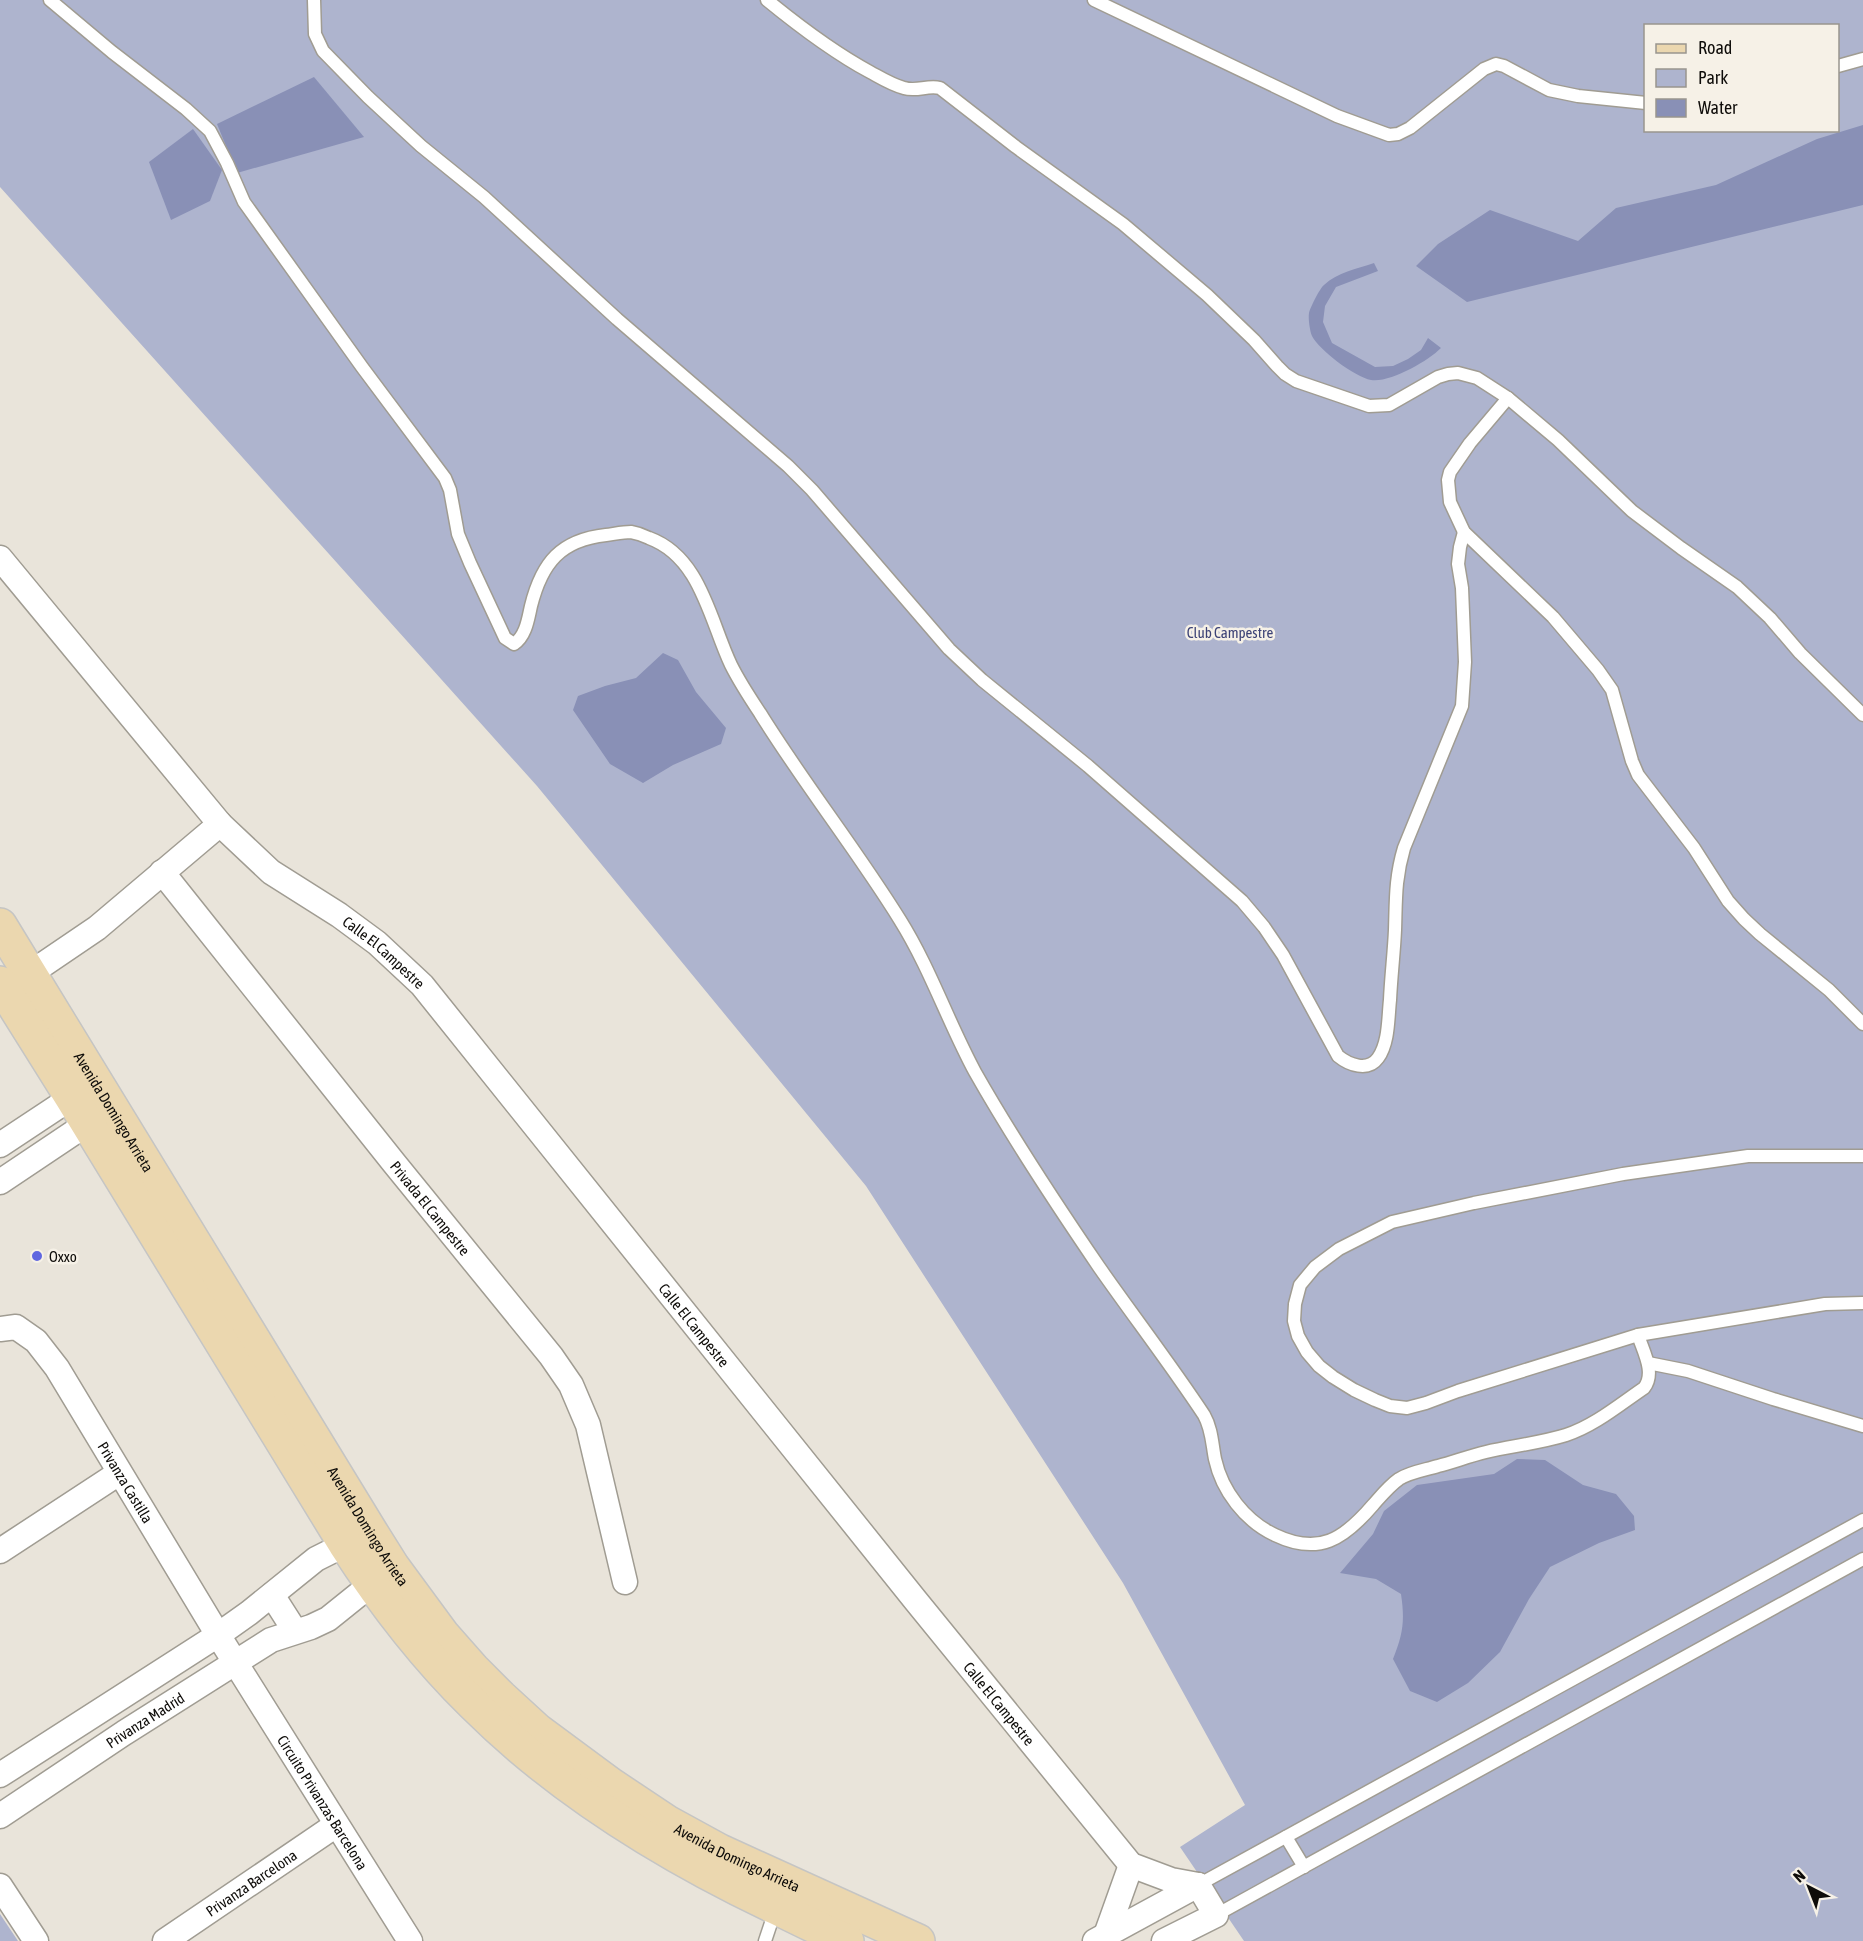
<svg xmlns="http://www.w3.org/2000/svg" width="1863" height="1941" viewBox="0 0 1863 1941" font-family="'Asap Condensed',sans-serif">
<rect width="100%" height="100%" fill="#e9e4da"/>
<!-- green -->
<g fill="#aeb4ce" fill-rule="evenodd">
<path d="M0,0H1863V1941H1244L1180,1847L1245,1805L1123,1583L866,1186L537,786L0,187ZM1646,26H1838V130H1646Z"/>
<path d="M0,1914L18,1941H0Z"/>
</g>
<!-- water -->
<g fill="#8990b6">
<path d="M314,77L364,137L237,173L217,124Z"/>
<path d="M1863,125V205L1467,302L1416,266L1438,244L1490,210L1578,241L1616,208L1716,185L1817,139Z"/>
<path d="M193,129L222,170L210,201L171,220L149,162Z"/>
<path d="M1374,263L1378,271L1336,287L1325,306L1323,322L1332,343L1375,367L1393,366L1408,359L1421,350L1428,338L1441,348C1428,361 1390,383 1371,380C1355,377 1319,350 1312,336C1310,332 1308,318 1309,313C1310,308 1320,288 1324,285C1338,272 1356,269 1374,263Z"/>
<path d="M663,653L678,660L696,692L726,728L721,744L673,765L643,783L610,764L573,710L578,696L605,686L636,678Z"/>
<path d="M1517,1459L1545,1460L1583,1485L1616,1494L1634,1516L1635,1530L1599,1543L1550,1567L1529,1599L1500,1652L1468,1683L1437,1702L1410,1691L1393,1659C1403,1634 1405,1621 1401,1594L1376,1579L1340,1573L1373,1534L1384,1511L1417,1485L1494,1474Z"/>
</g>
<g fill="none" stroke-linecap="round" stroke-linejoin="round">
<!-- service casing -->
<g stroke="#a09c92" stroke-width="15">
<g id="service">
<path d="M50,0L112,52L186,109L210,131L227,163L244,202L362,367L445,478L450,490L458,534L470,563L505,638L514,644C526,636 528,619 531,606C542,562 561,540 606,535C614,534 623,532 631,532C637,533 643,535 649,538C701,557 710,621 731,665C739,681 750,698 760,713C804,784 856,849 900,920C930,968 948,1022 975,1072C1013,1139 1056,1204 1099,1267C1134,1317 1171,1365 1204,1415C1212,1429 1212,1444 1215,1459C1222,1491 1245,1521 1275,1535C1319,1556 1344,1539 1373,1505C1381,1496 1389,1486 1399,1479C1410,1472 1425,1470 1438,1466C1454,1462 1469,1456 1486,1452C1512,1446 1540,1443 1566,1435C1594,1426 1619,1405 1644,1388C1656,1373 1643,1351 1638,1335"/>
<path d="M314,0L315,34L323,51L368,97L421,146L484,197L617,319L788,466L812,490L949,649L982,680L1088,766L1242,901L1264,927L1283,955L1338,1056C1349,1065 1368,1072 1378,1058C1389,1043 1388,1018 1390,1000C1391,977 1394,953 1395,930C1396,900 1395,878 1404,848L1462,706L1465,662L1462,588L1458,564L1460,547L1464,532"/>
<path d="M767,0C800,27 833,52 870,72C881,78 892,85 904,88C917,92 927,85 940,88L1016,147L1123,224L1207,295L1254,340L1277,366L1285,374L1296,381L1369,406L1389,405L1438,377L1448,374L1458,373L1477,378L1508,398L1558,440L1632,511L1681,548L1737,587L1770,618L1800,653L1863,715"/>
<path d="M1094,0L1337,116L1389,135L1398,134L1410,128L1484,69L1496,64L1504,66L1549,90L1578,96L1646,103"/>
<path d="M1838,66L1863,59"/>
<path d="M1508,398L1470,443L1450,472L1448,480L1450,502L1464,532L1553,617L1598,670L1612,690L1632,761L1638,775L1694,848L1728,901L1744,919L1760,934L1829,990L1863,1024"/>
<path d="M1863,1156H1748L1623,1174L1474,1203L1392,1222L1339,1249L1315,1267L1300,1285L1295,1304L1294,1321L1298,1336L1307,1352L1319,1366L1333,1377L1354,1390L1375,1400L1390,1406L1407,1408L1426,1403L1458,1391L1638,1335L1825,1304L1863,1303"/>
<path d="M1648,1363L1688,1371L1773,1399L1863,1426"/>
<path d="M1286,1837L1304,1867"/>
<path d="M1198,1885L1863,1520"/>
<path d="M1216,1915L1863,1559"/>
<path d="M765,1941L776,1908"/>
</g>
</g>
<!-- minor casing -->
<g stroke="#a09c92" stroke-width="27">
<g id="minor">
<path id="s1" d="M0,558L220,824L271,872L339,915L377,943L422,985L916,1601L1131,1865L1171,1880L1198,1885"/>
<path id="s2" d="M162,872L394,1163L551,1356L571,1385L588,1425L625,1582"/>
<path d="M16,983L97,928L220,824"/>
<path d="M0,1145L86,1088"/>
<path d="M0,1182L100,1115"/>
<path id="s3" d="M0,1329L16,1327L36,1341L57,1368L218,1635L410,1941"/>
<path d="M0,1551L119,1473"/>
<path d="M272,1595L295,1631"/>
<path d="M0,1775L218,1635L249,1613L316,1559L358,1538"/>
<path id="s4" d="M0,1816L124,1733L271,1640L311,1627L328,1619L384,1574"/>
<path d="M0,1886L36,1941"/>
<path d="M1106,1935L1131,1865"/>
<path id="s5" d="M165,1941L336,1825"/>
<path d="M1095,1941L1198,1885"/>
<path d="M1164,1941L1216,1915L1198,1885"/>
</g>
</g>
<!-- primary casing -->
<g stroke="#c5c5c4" stroke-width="36">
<g id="primary">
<path id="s6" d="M0,925L371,1532L393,1567L443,1635L473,1669L501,1697L537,1730L610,1784L667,1822L720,1851L918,1941"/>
<path d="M0,983L72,1098L345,1544C382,1601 424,1656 473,1704C560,1791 667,1856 777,1908C800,1919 823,1931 847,1941"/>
</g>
</g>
<!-- service -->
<use href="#service" stroke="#fff" stroke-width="12"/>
<!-- minor -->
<use href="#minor" stroke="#fff" stroke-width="24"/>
<!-- primary -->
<use href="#primary" stroke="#ebd7af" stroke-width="33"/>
</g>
<!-- markers -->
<circle fill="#6067e0" stroke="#f6f1e7" stroke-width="2" cx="37" cy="1256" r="6"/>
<g text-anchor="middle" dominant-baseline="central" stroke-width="5" stroke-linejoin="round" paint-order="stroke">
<!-- park labels -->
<g font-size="15" fill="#3c4276" stroke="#f6f1e7">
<text x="1230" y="632">Club Campestre</text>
</g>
<!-- street labels -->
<g font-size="15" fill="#0e0c09" stroke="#f6f1e7">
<text stroke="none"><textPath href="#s1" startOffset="554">Calle El Campestre</textPath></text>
<text stroke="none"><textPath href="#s6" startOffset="219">Avenida Domingo Arrieta</textPath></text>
<text stroke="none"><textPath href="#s2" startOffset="430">Privada El Campestre</textPath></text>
<text stroke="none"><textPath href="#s1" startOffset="1040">Calle El Campestre</textPath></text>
<text stroke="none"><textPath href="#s3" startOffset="208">Privanza Castilla</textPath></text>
<text stroke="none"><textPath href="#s6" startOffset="705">Avenida Domingo Arrieta</textPath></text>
<text stroke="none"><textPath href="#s1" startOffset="1526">Calle El Campestre</textPath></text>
<text stroke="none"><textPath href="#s4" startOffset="174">Privanza Madrid</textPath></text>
<text stroke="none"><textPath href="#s3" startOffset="584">Circuito Privanzas Barcelona</textPath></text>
<text stroke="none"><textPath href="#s6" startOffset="1209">Avenida Domingo Arrieta</textPath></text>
<text stroke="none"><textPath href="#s5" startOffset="104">Privanza Barcelona</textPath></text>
</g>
<!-- poi labels -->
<g font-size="15" fill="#0e0c09" stroke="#f6f1e7" text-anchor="start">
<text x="49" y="1256">Oxxo</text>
</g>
</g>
<!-- legend -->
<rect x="1644" y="24" width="195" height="108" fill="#f6f1e7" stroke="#99958e" stroke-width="1.5"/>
<rect x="1656" y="44" width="30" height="9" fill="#ebd7af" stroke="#99958e" stroke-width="1.5"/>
<text x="1698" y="54" font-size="18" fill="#0e0c09">Road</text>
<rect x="1656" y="69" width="30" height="18" fill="#aeb4ce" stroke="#99958e" stroke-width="1.5"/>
<text x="1698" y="84" font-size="18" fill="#0e0c09">Park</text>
<rect x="1656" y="99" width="30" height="18" fill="#8990b6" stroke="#99958e" stroke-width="1.5"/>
<text x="1698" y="114" font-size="18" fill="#0e0c09">Water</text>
<!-- north arrow -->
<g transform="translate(1809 1887) rotate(318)" stroke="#f6f1e7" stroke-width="4.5" paint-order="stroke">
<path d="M0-4.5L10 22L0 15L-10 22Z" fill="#0e0c09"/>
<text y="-9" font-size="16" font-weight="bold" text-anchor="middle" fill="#0e0c09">N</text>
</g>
</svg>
